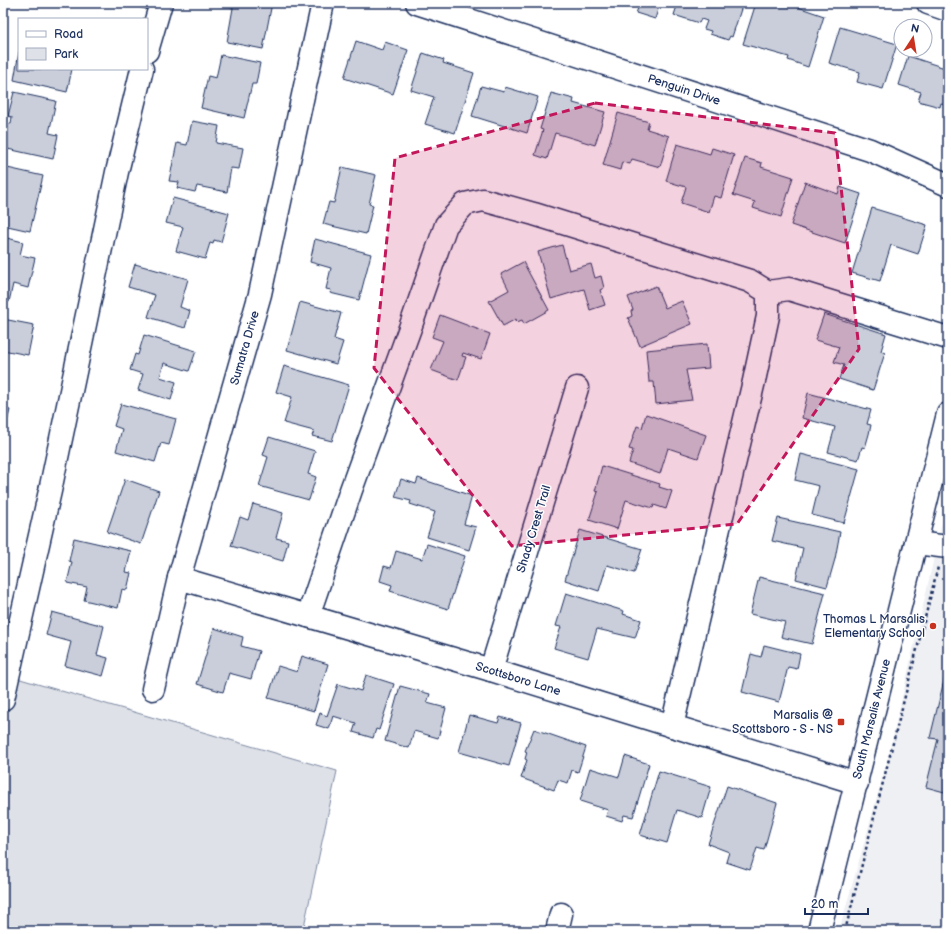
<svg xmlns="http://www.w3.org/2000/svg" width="951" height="934" viewBox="0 0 951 934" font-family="'Balsamiq Sans',sans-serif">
<rect width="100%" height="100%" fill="#fff"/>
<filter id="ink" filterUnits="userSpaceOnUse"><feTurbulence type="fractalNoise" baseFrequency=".025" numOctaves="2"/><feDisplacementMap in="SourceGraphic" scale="8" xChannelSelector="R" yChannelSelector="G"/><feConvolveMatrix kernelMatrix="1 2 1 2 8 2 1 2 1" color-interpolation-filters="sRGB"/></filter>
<g filter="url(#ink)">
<!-- built -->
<path fill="#eff0f4" d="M948,496V931H839L889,755Z"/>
<!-- green -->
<path fill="#dee1e7" stroke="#7c88a2" d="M3,674L337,771L303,931H3Z"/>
<!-- building -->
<g fill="#caceda" stroke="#1b2f5e">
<path d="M122,3H147L146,9Z"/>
<path d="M204,3H272L263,49L227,42L233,8Z"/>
<path d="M631,3H660L655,19L636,13L639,6Z"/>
<path d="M678,3H743L732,37L730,36L728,40L710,34L711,31L704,29L707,21L701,19L699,23L674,15Z"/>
<path d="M756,3H792V5L824,16L808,67L788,60L789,57L743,44Z"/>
<path d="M840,27L897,44L883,89L857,82L860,72L829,63Z"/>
<path d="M356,41L382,50L385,42L408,50L393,94L344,78Z"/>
<path d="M19,52V69H72L67,92L14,80Z"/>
<path d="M423,53L444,60L443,63L474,73L455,133L425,124L434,97L411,90Z"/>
<path d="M221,55L260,63L256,84H252L244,118L201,108L208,76L216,78Z"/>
<path d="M908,56L948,69V105L941,103L940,107L918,101L921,92L899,85Z"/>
<path d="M481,86L504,92L505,87L538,97L527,133L472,116Z"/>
<path d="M14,92L56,101L49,133L58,135L53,159L3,148V134L5,123L11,124L12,117L8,116Z"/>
<path d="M551,93L574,99L573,103L605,112L595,145L555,133L547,159L535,155L543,130L540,129Z"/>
<path d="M618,113L649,122L647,129L669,136L660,167L632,159L630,164L622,162L620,170L603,165Z"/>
<path d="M192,121L219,126L216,143L243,148L239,169L231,168L227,192L197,186L195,192L177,188L179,182L169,181L177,143L187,145Z"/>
<path d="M677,144L710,154L712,148L734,155L721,198L714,196L709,212L681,203L686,187L666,181Z"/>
<path d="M745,158L762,163L761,167L793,177L781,217L753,208L755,202L733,195Z"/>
<path d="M3,167L43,176L30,231L3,225Z"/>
<path d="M342,167L376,175L369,204L373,205L366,234L323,224L329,202L334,203Z"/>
<path d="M805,182L838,194L840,187L861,194L845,243L791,225Z"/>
<path d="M173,198L229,213L221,242L214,240L213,244L210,243L205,259L176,251L183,227L166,223Z"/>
<path d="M872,208L927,225L918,254L891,245L880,281L852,273Z"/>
<path d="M3,237L23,242L20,255L35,258L28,288L13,284L9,302L3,301Z"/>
<path d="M315,239L371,254L359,300L330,293L331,290L326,289L331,268L310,262Z"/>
<path d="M562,245L569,270L591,264L595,278L601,276L604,288L600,290L605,305L590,310L584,289L551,299L538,252Z"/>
<path d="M523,262L549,310L524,324L522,320L517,322L516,319L503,326L489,301L509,290L501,274Z"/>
<path d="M135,264L188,279L180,307L190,311L185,328L148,317L155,295L128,287Z"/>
<path d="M656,286L665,308L682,301L692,324L640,346L628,318L632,316L631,311L633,310L628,297Z"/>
<path d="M300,302L341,313L334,339L343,342L336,364L287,350Z"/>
<path d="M824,314L886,334L881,351L885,353L873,390L839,379L844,365L834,362L839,347L815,340Z"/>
<path d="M440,315L490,334L481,359L463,353L462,356L466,357L458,380L431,370L443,341L432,337Z"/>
<path d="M3,319L34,325L28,355L3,350Z"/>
<path d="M144,335L196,351L189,371L164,363L160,377L176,382L171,400L138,390L143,374L130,370L135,354L138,355Z"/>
<path d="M707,344L709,368L686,370L692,400L656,404L654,382H649L646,350Z"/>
<path d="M284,366L349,385L332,441L312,436L314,431L284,423L292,397L276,392Z"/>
<path d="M808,393L871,410L867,424L871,425L869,434L865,448L862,447L858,460L828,452L835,427L802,418Z"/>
<path d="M121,404L176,419L169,445L161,443L155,462L116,451L122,429L114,426Z"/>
<path d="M3,408L10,410L4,434L3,433Z"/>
<path d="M646,414L706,435L698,458L668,448L660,474L629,463L633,450L629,449L637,426L642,428Z"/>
<path d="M269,437L315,451L308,474L316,477L309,500L259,486L268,457L263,455Z"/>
<path d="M801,454L859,469L844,523L812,515L819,486L795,480Z"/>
<path d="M602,466L660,484L659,487L672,491L666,509L654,505L653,508L626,500L617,529L589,520L598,492L595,491Z"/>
<path d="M418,478L472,496L464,524L476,527L469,550L427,537L435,512L410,504L411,501L395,497L401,479L416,484Z"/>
<path d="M125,479L159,491L141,544L107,532Z"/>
<path d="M253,504L283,513L276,538L288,541L283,561L231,546L240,517L248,520Z"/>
<path d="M778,518L840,532L835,559L827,587L796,579L803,548L772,541Z"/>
<path d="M580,530L642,549L634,573L607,565L599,591L565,580Z"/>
<path d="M74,538L131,551L126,572L131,573L127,590L122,589L118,608L84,600L87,587L67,583L72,562L69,561Z"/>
<path d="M427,544L465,556L448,609L390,591L392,585L380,581L384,566L391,568L396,551L422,559Z"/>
<path d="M759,577L825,593L812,644L781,637L785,622L750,614Z"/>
<path d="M566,593L624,611L623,614L641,620L635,638L597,629L588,658L554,648L561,627L556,626Z"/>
<path d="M52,612L104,626L97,655L108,658L103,676L65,666L71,642L46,635Z"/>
<path d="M214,628L243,637L241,646L259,651L251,679L229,673L223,692L197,684Z"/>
<path d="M764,645L800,654L797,669L788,667L779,702L742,692L751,654L761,657Z"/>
<path d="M302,656L328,664L314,711L268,698L278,666L297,672Z"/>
<path d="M948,664V793L926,787L938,739L930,738Z"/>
<path d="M366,675L394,684L379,730L376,729L373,738L353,732L356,723L333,716L329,729L316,725L320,713L327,716L338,684L361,691Z"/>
<path d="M400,686L430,694L427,703L446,708L438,738L414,731L409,748L385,741Z"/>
<path d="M469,715L498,723L500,717L521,723L509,766L459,752Z"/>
<path d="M534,729L586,747L578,772L572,770L568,783L558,780L554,790L521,778L527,760L525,759L527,752L525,751Z"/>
<path d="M625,756L649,764L633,817L624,815L622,821L606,816L608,810L580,801L590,768L619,777Z"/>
<path d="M659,771L711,787L702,818L677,810L667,843L640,835Z"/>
<path d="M727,786L777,803L764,850L757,848L750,870L726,862L729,852L708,844Z"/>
</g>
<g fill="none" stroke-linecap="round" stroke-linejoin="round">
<!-- minor casing -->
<g stroke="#1b2f5e" stroke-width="25">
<g id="minor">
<path d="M417,3L870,150L948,185"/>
<path d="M928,3L948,10"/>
<path d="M147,51L161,3"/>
<path d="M768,292L789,289L948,338"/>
<path d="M916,543L948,547"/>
<path d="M179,578L491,670L857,783"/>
<path d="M308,616L351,490L410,328L446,225L465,204L483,200L534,214L750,281L768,292V316L754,381L672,726"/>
<path d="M491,670L577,388"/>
<path d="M153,689L179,578L260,294L323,3"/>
<path d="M3,699L50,491L117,172L142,69"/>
<path d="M557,931L561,914"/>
<path d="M819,931L948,414"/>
</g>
</g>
<!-- path -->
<path stroke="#1b2f5e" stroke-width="2.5" stroke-dasharray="3 3" stroke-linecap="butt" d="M845,931L938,567"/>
<!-- minor -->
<use href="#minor" stroke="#fff" stroke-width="22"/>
</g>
</g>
<!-- marked area -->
<path fill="#c2185b" fill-opacity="0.2" stroke="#c2185b" stroke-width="3" stroke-dasharray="8 5" stroke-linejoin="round" d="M595,103L835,133L859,349L737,524L512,546L374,368L395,158Z"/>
<!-- markers -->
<g fill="#c8321e" stroke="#fff" stroke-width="1.5">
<circle cx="933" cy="626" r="4"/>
<rect x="837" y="718" width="8" height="8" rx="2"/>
</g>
<g text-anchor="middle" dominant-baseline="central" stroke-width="3" stroke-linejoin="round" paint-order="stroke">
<!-- street labels -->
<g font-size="12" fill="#1b2f5e" stroke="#fff">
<text transform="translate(684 90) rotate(18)">Penguin Drive</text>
<text transform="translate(245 348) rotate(-74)">Sumatra Drive</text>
<text transform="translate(534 529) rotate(-73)">Shady Crest Trail</text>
<text transform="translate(518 679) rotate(17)">Scottsboro Lane</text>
<text transform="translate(872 719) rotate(-76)">South Marsalis Avenue</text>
</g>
<!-- poi labels -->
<g font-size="12" fill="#1b2f5e" stroke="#fff" text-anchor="end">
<text x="925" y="619">Thomas L Marsalis<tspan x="925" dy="14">Elementary School</tspan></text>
<text x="833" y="715">Marsalis @<tspan x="833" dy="14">Scottsboro - S - NS</tspan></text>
</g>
</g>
<!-- margin -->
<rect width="951" height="934" fill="none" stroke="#fff" stroke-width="16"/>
<rect x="8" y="8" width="935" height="918" fill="none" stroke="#1b2f5e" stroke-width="1.5" filter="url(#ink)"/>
<!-- legend -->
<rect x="18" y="18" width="130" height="52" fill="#ffffff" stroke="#a4acbf"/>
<rect x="26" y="31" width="20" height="6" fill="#ffffff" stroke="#a4acbf"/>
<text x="54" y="38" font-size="12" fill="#1b2f5e">Road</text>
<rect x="26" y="48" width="20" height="12" fill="#dee1e7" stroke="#a4acbf"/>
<text x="54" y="58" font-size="12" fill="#1b2f5e">Park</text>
<!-- north arrow -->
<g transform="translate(913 38) rotate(12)"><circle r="19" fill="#ffffff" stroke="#a4acbf"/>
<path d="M0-3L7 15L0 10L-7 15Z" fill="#c8321e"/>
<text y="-6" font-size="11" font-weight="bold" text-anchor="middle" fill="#1b2f5e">N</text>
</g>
<!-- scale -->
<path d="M805 908v6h63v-6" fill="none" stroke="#1b2f5e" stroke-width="2"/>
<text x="811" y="908" font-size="12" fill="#1b2f5e" stroke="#ffffff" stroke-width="3" paint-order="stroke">20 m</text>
</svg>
